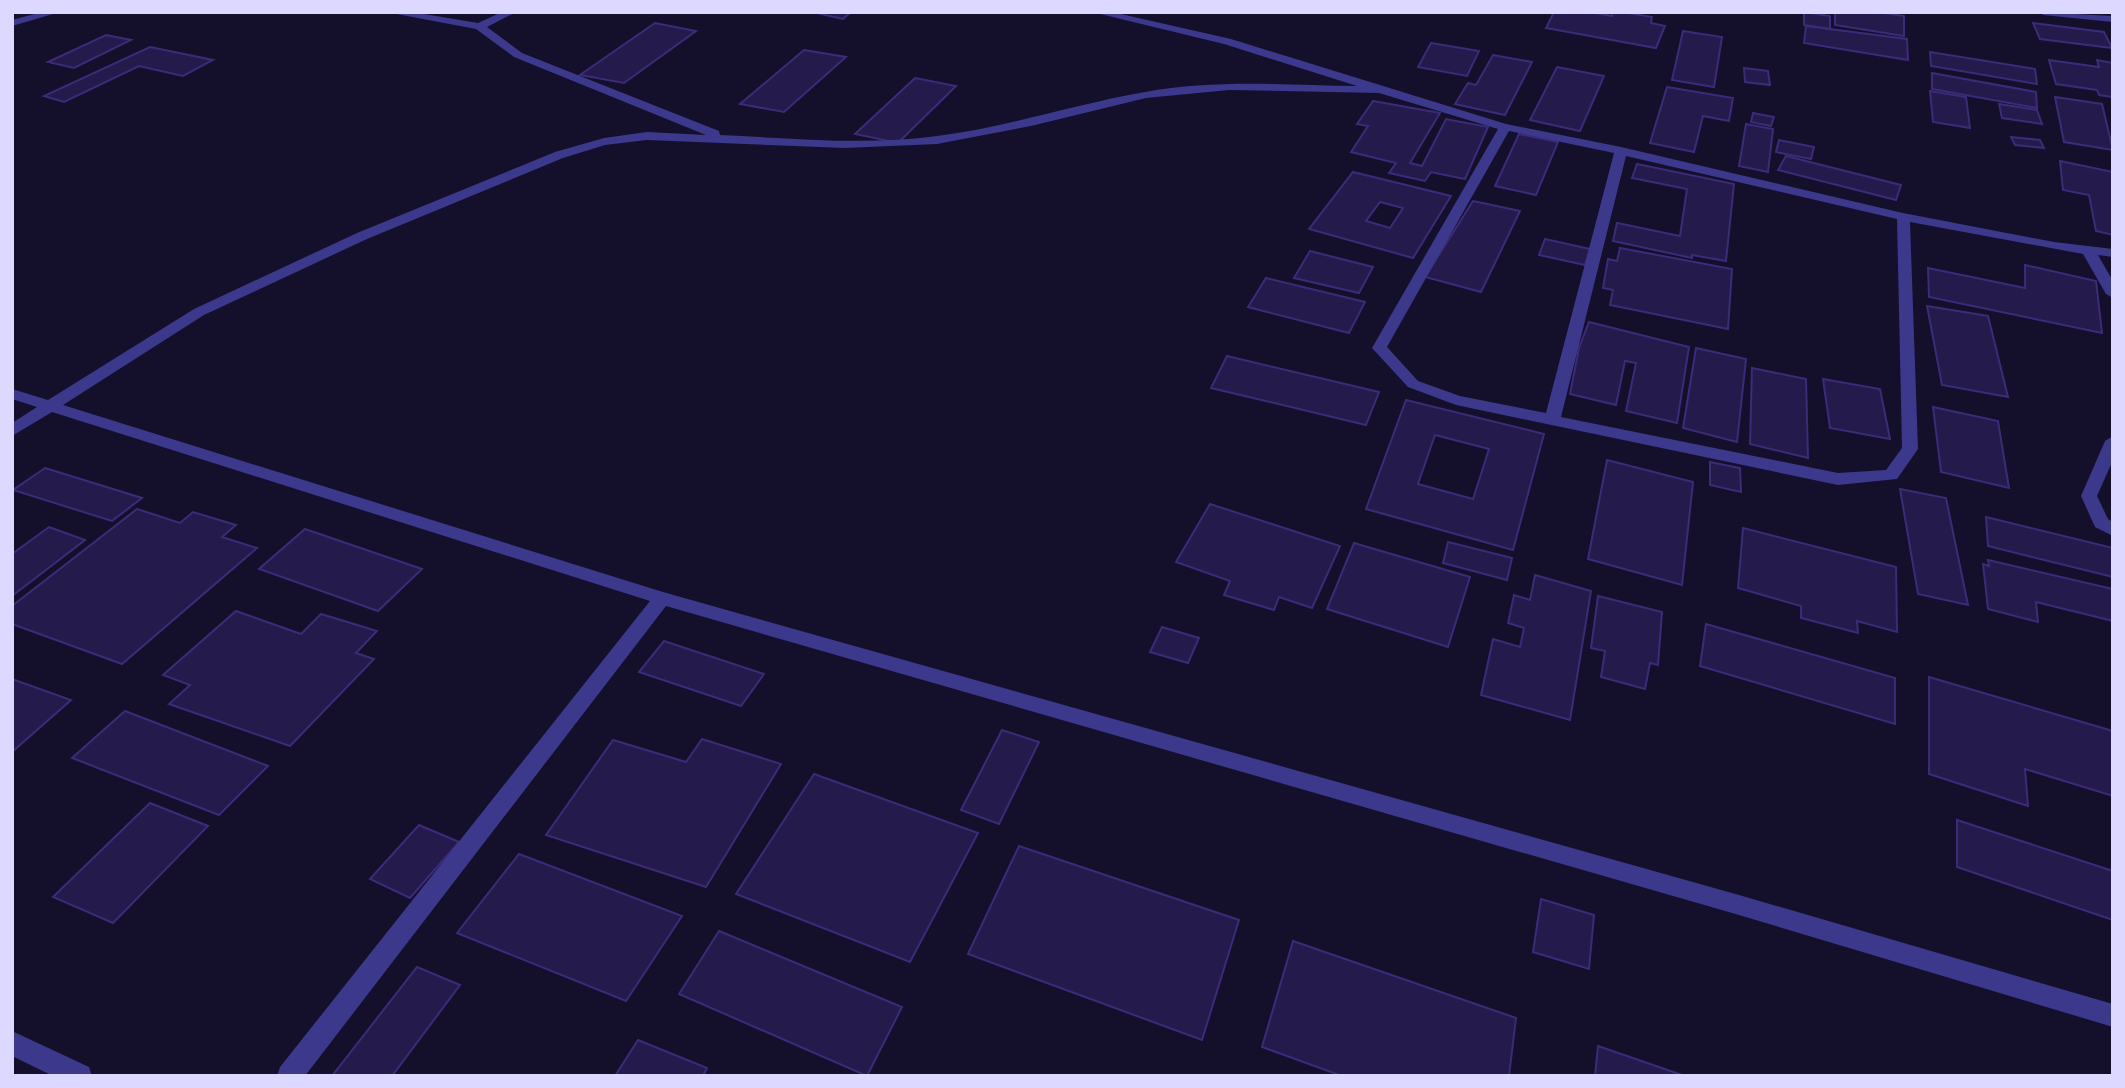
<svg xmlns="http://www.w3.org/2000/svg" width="2125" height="1088" viewBox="0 0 2125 1088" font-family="Helvetica,sans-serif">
<rect width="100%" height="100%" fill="#140f2a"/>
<!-- building -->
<g fill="#251a4c" stroke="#3c2b79" stroke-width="2" fill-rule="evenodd">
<path d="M812,12H851L843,19Z"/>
<path d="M1554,12H1590L1612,16L1613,12H1623L1652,17L1651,23L1665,26L1656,48L1546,28Z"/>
<path d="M1804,12L1830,16V29L1804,25Z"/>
<path d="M1835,12H1878L1904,16V36L1835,25Z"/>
<path d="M655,23L696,31L624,83L580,75Z"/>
<path d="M2033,23L2104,32L2112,48L2040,39Z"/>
<path d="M1806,26L1907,39L1908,60L1804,43Z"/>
<path d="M1683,31L1722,37L1714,87L1672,80Z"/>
<path d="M106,35L131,40L74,68L48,62Z"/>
<path d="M1431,43L1479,51L1467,76L1418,67Z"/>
<path d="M150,47L213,60L183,76L139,66L64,102L44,96Z"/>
<path d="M804,50L846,57L784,112L740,104Z"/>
<path d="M1930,52L2035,69L2037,84L1931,66Z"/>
<path d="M1493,55L1532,62L1505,115L1455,104L1468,83L1476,85Z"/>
<path d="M2049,60L2099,67L2097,60L2113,63V97L2099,95L2097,90L2056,84Z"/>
<path d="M1557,67L1604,76L1580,131L1530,120Z"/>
<path d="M1744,68L1768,71L1770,85L1745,82Z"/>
<path d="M1932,73L2036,92L2037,108L1932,89Z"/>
<path d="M915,78L956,86L898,143L855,134Z"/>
<path d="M1667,87L1733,98L1729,121L1703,116L1694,152L1650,143Z"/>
<path d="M1930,91L1966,97L1970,128L1933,122Z"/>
<path d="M2055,97L2102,104L2113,150L2064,142Z"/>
<path d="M1373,101L1440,113L1410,163L1422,166L1446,119L1488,127L1465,179L1431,172L1425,181L1389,173L1396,163L1351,152L1368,126L1357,124Z"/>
<path d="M1999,104L2037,110L2042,124L2002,118Z"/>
<path d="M1753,113L1774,117L1771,126L1751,122Z"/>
<path d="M1746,124L1773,129L1768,172L1739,166Z"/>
<path d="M1519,134L1558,142L1536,195L1495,186Z"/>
<path d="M2011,137L2040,140L2044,148L2015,145Z"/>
<path d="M1779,140L1814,147L1811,159L1776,152Z"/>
<path d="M1786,156L1901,185L1896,200L1778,170Z"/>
<path d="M2060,161L2113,172V235L2096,231L2089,195L2063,190Z"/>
<path d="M1637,164L1734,184L1726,261L1692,255V258L1613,241L1617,223L1680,236L1687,189L1632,178Z"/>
<path d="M1353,172L1451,196L1413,258L1309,229ZM1380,202L1403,208L1390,228L1366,221Z"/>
<path d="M1473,201L1520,211L1481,292L1425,277Z"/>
<path d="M1545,239L1590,249L1585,265L1539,255Z"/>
<path d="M1620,248L1732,269L1728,329L1610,305L1613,290L1603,288L1608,259L1617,261Z"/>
<path d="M1310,251L1373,267L1359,293L1294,278Z"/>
<path d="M2025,265L2096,281L2102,333L1929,297L1928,268L2025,288Z"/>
<path d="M1266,278L1365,302L1349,333L1248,307Z"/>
<path d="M1927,306L1988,316L2008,397L1942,385Z"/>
<path d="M1589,322L1689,347L1677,423L1626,411L1636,363L1625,361L1616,405L1570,394L1579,348Z"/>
<path d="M1696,348L1746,359L1737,442L1683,428Z"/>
<path d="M1227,356L1379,392L1366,425L1211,388Z"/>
<path d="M1752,368L1806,379L1808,458L1750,444Z"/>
<path d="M1823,379L1880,389L1890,439L1830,428Z"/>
<path d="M1406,400L1544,434L1513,550L1366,509ZM1435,435L1489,449L1473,499L1418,484Z"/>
<path d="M1933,407L1998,421L2009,488L1941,472Z"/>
<path d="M1607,460L1693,482L1682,585L1588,559Z"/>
<path d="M1710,462L1740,468L1741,492L1710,485Z"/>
<path d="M45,468L142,498L112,521L13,490Z"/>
<path d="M1900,489L1946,498L1968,605L1918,594Z"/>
<path d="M1210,504L1340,546L1312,608L1279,597L1274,610L1224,595L1230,581L1176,562Z"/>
<path d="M137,509L180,523L193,512L236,525L222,537L257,548L122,664L12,624V606Z"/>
<path d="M1986,517L2113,548V577L1988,546Z"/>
<path d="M49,527L85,540L12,596V554Z"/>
<path d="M1743,528L1896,567L1897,632L1857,621L1858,633L1801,618V606L1738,588Z"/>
<path d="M305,529L422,569L378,611L259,569Z"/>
<path d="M1448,542L1512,558L1507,580L1443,563Z"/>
<path d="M1354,543L1470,577L1448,647L1327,609Z"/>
<path d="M1988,560L2113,589V621L2036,602L2038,622L1988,609L1983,564L1989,566Z"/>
<path d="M1535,575L1591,591L1570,720L1481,695L1493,639L1520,647L1524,628L1508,623L1514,595L1530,600Z"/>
<path d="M1598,596L1662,612L1658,665L1650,663L1645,689L1601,677L1605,651L1591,648Z"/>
<path d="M236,611L301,634L321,614L377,631L356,653L374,659L290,746L169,704L190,685L163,675Z"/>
<path d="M1706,624L1895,678V724L1700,666Z"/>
<path d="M1162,627L1199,638L1188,663L1150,652Z"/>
<path d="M664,641L764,674L741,706L639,672Z"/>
<path d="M1929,677L2113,731V796L2025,769L2028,806L1929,774Z"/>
<path d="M12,679L71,700L12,752Z"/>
<path d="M125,711L268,766L219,815L72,758Z"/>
<path d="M1002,730L1039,742L999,824L961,810Z"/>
<path d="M702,739L781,764L706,887L546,835L613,740L686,762Z"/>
<path d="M814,774L978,833L910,962L736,894Z"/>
<path d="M150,803L208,826L113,923L53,897Z"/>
<path d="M1957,820L2113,871V920L1957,867Z"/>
<path d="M419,825L459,842L410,898L370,879Z"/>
<path d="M1019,846L1239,920L1202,1040L968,954Z"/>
<path d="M519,854L682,916L626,1001L457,933Z"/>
<path d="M1541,899L1594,915L1589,969L1533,952Z"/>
<path d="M719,931L902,1007L867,1076L679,994Z"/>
<path d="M1293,941L1516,1018L1509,1076H1342L1262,1047Z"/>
<path d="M417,967L460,985L392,1076H332Z"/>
<path d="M638,1040L707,1068L703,1076H615Z"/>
<path d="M1598,1046L1685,1076H1595Z"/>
</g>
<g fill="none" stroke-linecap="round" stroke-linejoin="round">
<!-- minor -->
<g fill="#3c388b" fill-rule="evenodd">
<path d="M42,12H60L12,26V20Z"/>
<path d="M386,12H412L478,23L502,12H516L487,27L522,53L719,131L720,135C792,138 866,146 937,136C1008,127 1075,104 1145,92C1214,79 1286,85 1357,86L1224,44L1092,12H1112L1231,39L1506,124L1621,147L1903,213L2054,242L2113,249V257L2098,255L2113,281V298L2106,294L2083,254L1910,222L1918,449L1897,479L1838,485L1456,405L1408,387L1372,348L1498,129L1379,93L1229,90L1146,98L1031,126L937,144L845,148L647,140L605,145L563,158L367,239L204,315L63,405L663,592L1739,895L2113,1004V1027L1739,915L666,606L305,1076H277L280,1067L650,601L52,412L12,436V423L37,407L12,399V389L48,400L194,309L357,233L555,152L604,138L647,132L706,135L514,57L476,29ZM1509,131L1614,153L1546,413L1460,396L1418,381L1387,347ZM1626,156L1897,219L1902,448L1886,470L1838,473L1561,417Z"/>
<path d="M2038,12L2113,16V22L2043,15Z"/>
<path d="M2113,436V460L2097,496L2108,519L2113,522V536L2095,527L2081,496L2105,441Z"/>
<path d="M12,1031L89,1067L92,1076H53L12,1056Z"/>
</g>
</g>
<!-- border -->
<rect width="2125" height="1088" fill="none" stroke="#ddd8ff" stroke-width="28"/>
</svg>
